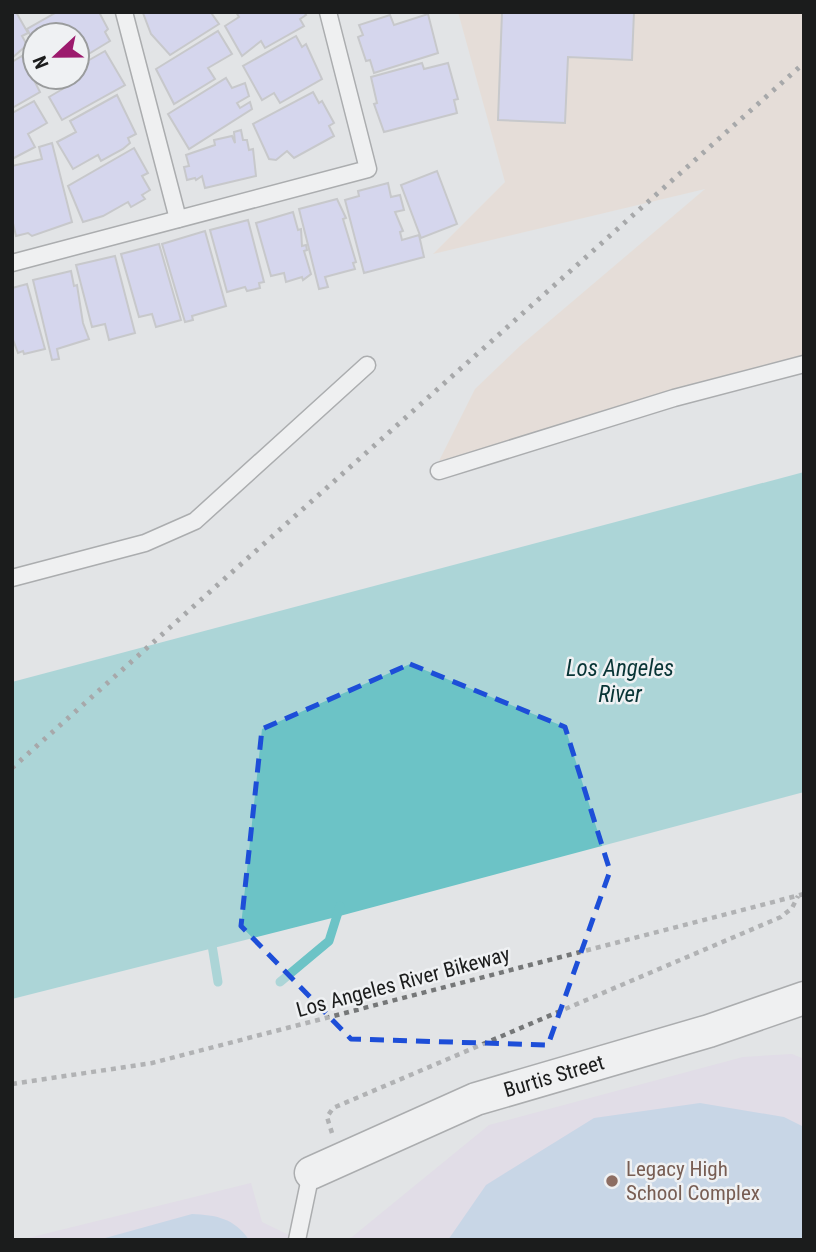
<svg xmlns="http://www.w3.org/2000/svg" width="816" height="1252" viewBox="0 0 816 1252" font-family="'Roboto Condensed',sans-serif">
<rect width="100%" height="100%" fill="#e2e4e6"/>
<!-- industrial -->
<path fill="#e9d6c7" d="M458,12H804V355L439,461L475,389L520,346L705,189L433,254L505,182Z"/>
<!-- education -->
<g fill="#e1d4e8">
<path d="M792,1054L804,1059V1240H343L352,1237L489,1125L743,1057Z"/>
<path d="M251,1183L262,1222L299,1240H20Z"/>
</g>
<!-- green -->
<g fill="#a9c6e7">
<path d="M700,1103L784,1117L804,1127V1240H448L486,1185L594,1118Z"/>
<path d="M192,1214C216,1215 234,1218 249,1240H98Z"/>
</g>
<!-- water -->
<path fill="#6cc3c6" d="M804,472V792L336,917L12,999V682Z"/>
<g fill="none" stroke-linecap="round" stroke-linejoin="round">
<!-- stream -->
<g stroke="#6cc3c6" stroke-width="9">
<path d="M211,939L218,982"/>
<path d="M280,982L329,941L340,906"/>
</g>
</g>
<!-- building -->
<g fill="#c6c5f5" stroke="#a7a7aa" stroke-width="2">
<path d="M12,12H16L28,33L22,36L27,45L12,58Z"/>
<path d="M57,12H99L108,29L105,32L110,41L77,61V35H35V44L27,29Z"/>
<path d="M214,12L212,14L219,24L170,55L151,34L143,13Z"/>
<path d="M236,12H304L306,15L300,19L304,26L265,48L261,41L242,56L225,26L239,17Z"/>
<path d="M502,12H634L632,60L568,57L565,123L498,120Z"/>
<path d="M428,14L438,53L374,73L370,60L366,61L358,37L363,35L359,25L390,15L394,25Z"/>
<path d="M218,31L232,54L208,68L215,79L174,104L156,69Z"/>
<path d="M296,36L302,47L306,44L322,79L280,103L274,93L262,100L243,66Z"/>
<path d="M105,51L125,85L62,120L49,97L66,87L60,77H77V67Z"/>
<path d="M22,56L40,92L12,108V62Z"/>
<path d="M422,63L424,69L448,63L458,99L454,100L457,113L384,132L374,104L377,103L371,77Z"/>
<path d="M226,78L232,88L245,83L249,96L237,103L240,108L250,102L252,109L189,149L168,114Z"/>
<path d="M313,92L319,103L322,101L334,123L329,126L334,136L294,158L287,151L276,160L269,159L253,124Z"/>
<path d="M117,95L136,134L128,138L130,143L123,149L101,161L98,155L73,169L57,142L76,132L70,121Z"/>
<path d="M34,101L47,123L28,134L35,147L12,159V113Z"/>
<path d="M241,130L243,140H247L249,150L253,149L256,176L205,188L202,176L196,180L195,178L187,180L184,167L189,166L186,155L215,145L214,140L232,136L235,143L234,132Z"/>
<path d="M52,143L72,222L32,236L28,233L16,236L12,219V166L42,159L39,147Z"/>
<path d="M134,148L148,173L142,176L150,190L142,195L145,199L131,207L128,202L103,216L83,222L68,186Z"/>
<path d="M437,171L457,224L421,238L401,185Z"/>
<path d="M388,183L391,197L400,195L404,210L395,212L403,231L400,232L402,240L419,235L424,257L364,273L345,200L359,196L358,191Z"/>
<path d="M337,199L346,218L343,219L356,262L353,263L355,269L325,277L328,287L319,289L299,209Z"/>
<path d="M293,212L298,230L301,229L302,246L306,245L307,250L304,251L311,274L303,280L302,277L286,282L284,273L271,276L256,223Z"/>
<path d="M248,220L264,282L259,283L260,288L247,291L245,287L227,292L210,230Z"/>
<path d="M205,231L226,306L192,316L193,320L185,322L162,244Z"/>
<path d="M159,244L181,320L156,327L152,314L139,317L121,254Z"/>
<path d="M115,256L135,333L109,340L105,324L92,327L76,265Z"/>
<path d="M71,271L74,286L77,285L83,323L89,339L57,349L59,359L52,360L33,280Z"/>
<path d="M27,284L45,349L24,354L23,351L18,353L12,337V288Z"/>
</g>
<g fill="none" stroke-linecap="round" stroke-linejoin="round">
<!-- lane casing -->
<g stroke="#696b6d" stroke-width="19">
<g id="lane">
<path d="M124,12L178,219"/>
<path d="M12,263L368,169L328,12"/>
<path d="M439,471L674,398L804,364"/>
<path d="M12,578L145,543L195,521L367,365"/>
<path d="M297,1240L311,1173"/>
</g>
</g>
<!-- street casing -->
<g stroke="#696b6d" stroke-width="35">
<g id="street">
<path id="s1" d="M311,1173L476,1099L709,1031L804,998"/>
</g>
</g>
<!-- path -->
<g stroke="#757778" stroke-width="4.5" stroke-dasharray="5 5" stroke-linecap="butt">
<path d="M12,1084L152,1063L804,894"/>
<path d="M332,1133L327,1117L333,1108L781,917L792,908L798,896"/>
</g>
<!-- lane -->
<use href="#lane" stroke="#fff" stroke-width="16"/>
<!-- street -->
<use href="#street" stroke="#fff" stroke-width="32"/>
<!-- rail -->
<path stroke="#606162" stroke-width="5" stroke-dasharray="3.5 7" stroke-linecap="butt" d="M12,768L804,63"/>
</g>
<!-- marked area -->
<path d="M0 0H816V1252H0ZM410,664L565,727L610,871L548,1045L351,1039L241,926L262,729Z" fill="#e2e4e6" fill-opacity=".55" fill-rule="evenodd"/>
<path fill="none" stroke="#1d4ed8" stroke-width="5" stroke-dasharray="14 9" stroke-linejoin="round" d="M410,664L565,727L610,871L548,1045L351,1039L241,926L262,729Z"/>
<!-- markers -->
<circle fill="#8d6e63" stroke="#eff1f3" stroke-width="2.5" cx="612" cy="1181" r="7"/>
<g text-anchor="middle" dominant-baseline="central" stroke-width="5" stroke-linejoin="round" paint-order="stroke">
<!-- street labels -->
<g font-size="21" fill="#1b1c1c" stroke="#eff1f3">
<text transform="translate(403 982) rotate(-15)">Los Angeles River Bikeway</text>
<text stroke="none"><textPath href="#s1" startOffset="262">Burtis Street</textPath></text>
</g>
<!-- education labels -->
<g font-size="21" fill="#785e54" stroke="#eff1f3" text-anchor="start">
<text x="626" y="1169">Legacy High<tspan x="626" dy="24">School Complex</tspan></text>
</g>
<!-- water labels -->
<g font-size="23" font-style="italic" fill="#083435" stroke="#eff1f3">
<text x="620" y="668">Los Angeles<tspan x="620" dy="26">River</tspan></text>
</g>
</g>
<!-- border -->
<rect width="816" height="1252" fill="none" stroke="#1b1c1c" stroke-width="28"/>
<!-- north arrow -->
<g transform="translate(56 56) rotate(248)"><circle r="33" fill="#eff1f3" stroke="#9a9c9d" stroke-width="2"/>
<path d="M0-5L12 26L0 18L-12 26Z" fill="#9c1a6d"/>
<text y="-10" font-size="19" font-weight="bold" text-anchor="middle" fill="#1b1c1c">N</text>
</g>
</svg>
